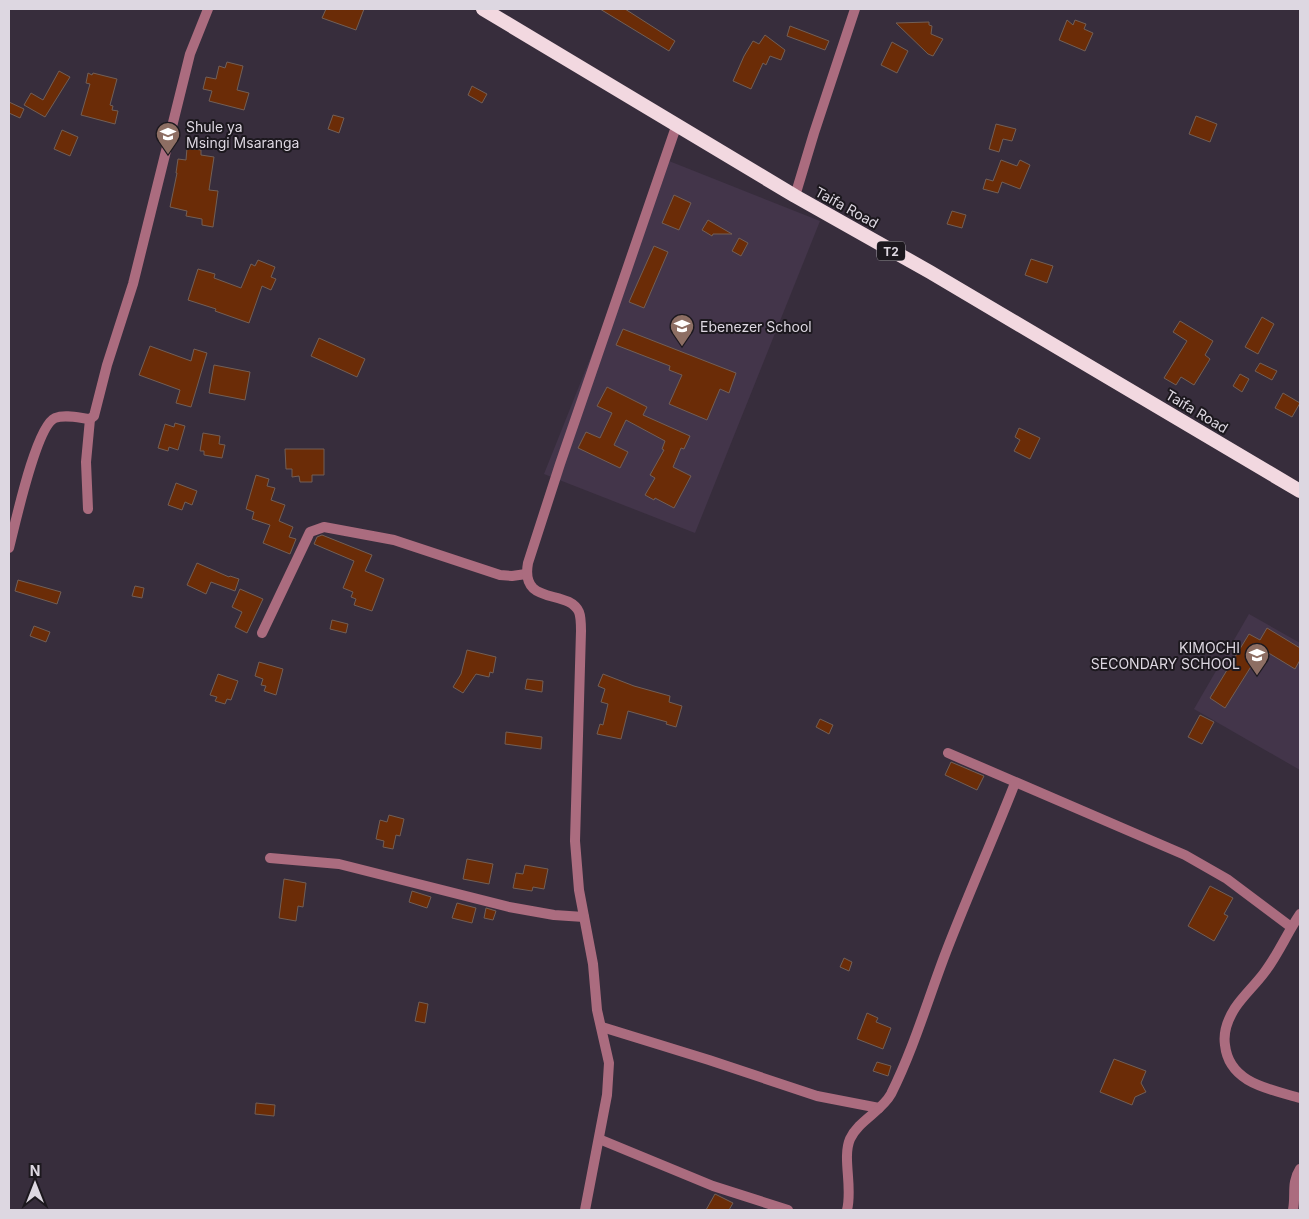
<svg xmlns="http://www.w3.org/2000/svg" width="1309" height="1219" viewBox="0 0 1309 1219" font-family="Inter,sans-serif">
<rect width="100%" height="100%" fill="#372d3c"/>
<!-- built -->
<g fill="#43354a">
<path d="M669,161L820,221L695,533L544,474Z"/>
<path d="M1249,614L1300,643V770L1194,709Z"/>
</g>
<!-- building -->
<g fill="#6b2c07" stroke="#725f56">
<path d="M326,9H364L356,30L322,18Z"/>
<path d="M600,9H625L675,41L669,51Z"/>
<path d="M1067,20L1073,25L1075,20L1086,24L1084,29L1093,33L1085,51L1059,40Z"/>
<path d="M929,22V25L932,26L931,34L943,39L933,56L928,54L896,23Z"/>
<path d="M790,26L829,41L825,50L787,36Z"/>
<path d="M765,35L785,50L781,60L770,56L766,65L763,63L751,89L733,81L744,56L753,41L759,44Z"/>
<path d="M892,42L908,51L897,73L881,65Z"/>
<path d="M227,62L243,66L237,90L249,93L244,110L209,101L212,91L203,89L206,77L216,79L219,66L225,68Z"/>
<path d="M59,71L70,77L45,117L24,105L31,93L43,100Z"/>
<path d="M88,73L92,75L93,73L117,79L110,105L113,106L112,110L118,111L115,124L81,115L90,84L86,83Z"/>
<path d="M472,86L487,94L482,103L468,95Z"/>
<path d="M9,102L24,109L20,118L9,113Z"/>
<path d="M333,115L344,118L339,133L328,129Z"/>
<path d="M1196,116L1217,124L1210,142L1189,134Z"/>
<path d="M996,124L1016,129L1012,141L1003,139L999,152L989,149Z"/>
<path d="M62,130L78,137L70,156L54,149Z"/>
<path d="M187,148L201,150V155L214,157L209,190L218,191L213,227L202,225V219L186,216L187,211L170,207L177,173H176L178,159L186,160Z"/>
<path d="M1001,160L1017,166L1020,160L1030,165L1020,189L1002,182L998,193L983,189L986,179L993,181Z"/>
<path d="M674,195L691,203L679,230L662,223Z"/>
<path d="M952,211L966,215L962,228L947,224Z"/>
<path d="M708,220L732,234H713L712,236L702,230Z"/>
<path d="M739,238L748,243L741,256L732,251Z"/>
<path d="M654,246L668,252L644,308L629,302Z"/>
<path d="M1031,259L1053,266L1047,283L1025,275Z"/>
<path d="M258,260L275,267L271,277L276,279L271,290L262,286L249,323L215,311L216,309L188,300L198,269L215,274L214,278L241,288L251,264L255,266Z"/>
<path d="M1262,317L1274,324L1258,354L1245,347Z"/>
<path d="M1180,321L1213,341L1205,355L1210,359L1194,385L1181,377L1176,385L1164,378L1187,341L1173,332Z"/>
<path d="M623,329L736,373L729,393L720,389L707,420L669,404L682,375L669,370L670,366L616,345Z"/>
<path d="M319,338L365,359L357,377L311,356Z"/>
<path d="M150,346L191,361L194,349L207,353L191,407L176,403L180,390L139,375Z"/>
<path d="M1260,363L1277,371L1272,380L1255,371Z"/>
<path d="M214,365L250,372L245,400L209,393Z"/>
<path d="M1240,374L1249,379L1242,392L1233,386Z"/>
<path d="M607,387L647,407L643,415L690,436L684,449L681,448L673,467L691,476L674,508L655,498L654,500L645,495L655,478L650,475L664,450L662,449L665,441L626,420L614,445L628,452L620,468L578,448L586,432L600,438L612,413L597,406Z"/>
<path d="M1283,393L1300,403L1292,417L1275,408Z"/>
<path d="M175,423L185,426L178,450L169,447L168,451L158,448L165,424L174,427Z"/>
<path d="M1019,428L1040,438L1030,459L1014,451L1020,440L1015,437Z"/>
<path d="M203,433L220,436L219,444L225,445L222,458L204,455V451H200Z"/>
<path d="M285,449H324V475H312V482H300L299,476L292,477V469H286Z"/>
<path d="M256,475L269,479L267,486L275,488L271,500L285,505L279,521L293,527L289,537L296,539L290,554L263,543L270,525L252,519L254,512L246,509Z"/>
<path d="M176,483L197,491L192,505L185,502L182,510L168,505Z"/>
<path d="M322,535L372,555L365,571L384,579L372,611L354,605L356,599L351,597L353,592L343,588L354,561L314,544L317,537Z"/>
<path d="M197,563L229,577L230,576L239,579L235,591L211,582L206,594L187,585Z"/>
<path d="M18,580L61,592L57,604L15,591Z"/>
<path d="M135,586L144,588L142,598L132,596Z"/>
<path d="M240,589L263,599L247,633L235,627L242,612L232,607Z"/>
<path d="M332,620L348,624L346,633L330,629Z"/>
<path d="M34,626L50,632L46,642L30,636Z"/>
<path d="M1267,628L1300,648V660L1295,669L1262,649L1225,708L1210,698L1249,634L1260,640Z"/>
<path d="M467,650L496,657L493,673L490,672L489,677L476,674L463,693L453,687L461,674Z"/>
<path d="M259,662L283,669L276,695L264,691L266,686L261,685L263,679L255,676Z"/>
<path d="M218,674L238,681L231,700L227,699L225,704L215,701L217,697L210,695Z"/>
<path d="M603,674L634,686L670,696L669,702L682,706L676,727L666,724L667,722L628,711L621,739L597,734L600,724L603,725L608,704L601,702L605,689L598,686Z"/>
<path d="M527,679L543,681L542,692L525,689Z"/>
<path d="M1200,715L1214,722L1202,744L1188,737Z"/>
<path d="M820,719L833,725L829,734L816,727Z"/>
<path d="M506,732L542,737L541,749L505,744Z"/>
<path d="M951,762L984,776L977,790L945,775Z"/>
<path d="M389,815L404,819L400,836L396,835L393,849L383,847L384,841L376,839L380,820L387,822Z"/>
<path d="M467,859L493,864L489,884L463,879Z"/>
<path d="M525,865L548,869L544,889L533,887L532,891L513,888L516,873L523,874Z"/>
<path d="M284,879L306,883L303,907L298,906L296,921L279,918Z"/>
<path d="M1210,886L1233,898L1224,914L1228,916L1214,941L1188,926Z"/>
<path d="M412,891L431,897L427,908L409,902Z"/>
<path d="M457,903L476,908L472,923L452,918Z"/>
<path d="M486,908L496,911L493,920L484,918Z"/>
<path d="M844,958L852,962L849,971L840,967Z"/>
<path d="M419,1002L428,1004L425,1023L415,1021Z"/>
<path d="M867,1013L878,1018L876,1022L891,1028L883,1049L857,1039Z"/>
<path d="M1114,1059L1146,1071L1141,1083L1146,1092L1135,1097L1132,1105L1100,1092Z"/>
<path d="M877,1062L891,1066L888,1076L873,1071Z"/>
<path d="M256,1103L275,1105L274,1116L255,1114Z"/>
<path d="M715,1194L733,1203L729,1210H706Z"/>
</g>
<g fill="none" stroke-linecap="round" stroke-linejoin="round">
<!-- minor -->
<g stroke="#ab6c7f" stroke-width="10">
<path d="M795,196L814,133L855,9"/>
<path d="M88,509L86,462L90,419"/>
<path d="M9,548C15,525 36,426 55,418C65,414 80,418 90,419L94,416L107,365L133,284L190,54L208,9"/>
<path d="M262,633L310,532L324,527L394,540L500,575L512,576L526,574"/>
<path d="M948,753L1185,855L1227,879L1291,927"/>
<path d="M270,858L339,864L509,907L554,915L584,917"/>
<path d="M1300,914C1287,933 1278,955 1264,973C1255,985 1243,996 1235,1008C1228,1019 1223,1032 1225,1045C1229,1083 1269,1089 1300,1098"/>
<path d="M602,1027L709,1060L817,1096L879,1108"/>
<path d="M599,1139L713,1186L788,1210"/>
<path d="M585,1210L607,1095L609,1063L597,1010L593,964L579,890L575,841L581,631C581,626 581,617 579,612C568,588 520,607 528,563L560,464L677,124"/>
<path d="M847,1210C853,1187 842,1158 850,1139C858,1121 882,1111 891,1094C914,1048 928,999 946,952C968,895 993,839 1015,783"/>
<path d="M1293,1210C1296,1195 1291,1183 1300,1169"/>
</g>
<!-- trunk -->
<path stroke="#f2d8e0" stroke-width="14" d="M483,9L795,196L930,272L1300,491"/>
</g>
<!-- icons -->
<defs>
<g id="school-pin" transform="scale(1.25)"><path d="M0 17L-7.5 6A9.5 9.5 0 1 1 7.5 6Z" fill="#8d6e63" stroke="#1c181e"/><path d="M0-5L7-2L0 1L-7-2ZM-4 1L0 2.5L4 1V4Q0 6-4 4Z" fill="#fff"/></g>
</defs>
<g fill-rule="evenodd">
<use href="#school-pin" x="168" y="134"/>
<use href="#school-pin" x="682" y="326"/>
<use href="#school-pin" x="1257" y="655"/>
</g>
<g text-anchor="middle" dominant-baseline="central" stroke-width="4" stroke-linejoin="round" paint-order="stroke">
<!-- shield labels -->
<rect fill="#1c181e" stroke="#a39ea6" stroke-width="1" x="877" y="241.5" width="28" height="19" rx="4"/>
<g font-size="12" font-weight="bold" fill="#ddd7e1">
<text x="891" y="251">T2</text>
</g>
<!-- poi labels -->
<g font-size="14" fill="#ddd7e1" stroke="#1c181e" text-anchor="start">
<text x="186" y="126">Shule ya<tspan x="186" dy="16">Msingi Msaranga</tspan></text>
<text x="700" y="326">Ebenezer School</text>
<text x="1240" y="647" text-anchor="end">KIMOCHI<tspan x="1240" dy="16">SECONDARY SCHOOL</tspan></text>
</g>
<!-- street labels -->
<g font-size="14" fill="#ddd7e1" stroke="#1c181e">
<text transform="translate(847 207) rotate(29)">Taifa Road</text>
<text transform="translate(1197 411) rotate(31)">Taifa Road</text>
</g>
</g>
<!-- border -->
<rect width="1309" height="1219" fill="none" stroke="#ddd7e1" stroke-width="20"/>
<!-- north arrow -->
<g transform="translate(35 1184)" stroke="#1c181e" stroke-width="4" paint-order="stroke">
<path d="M0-4L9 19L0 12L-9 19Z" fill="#ddd7e1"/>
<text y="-8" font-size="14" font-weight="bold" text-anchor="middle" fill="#ddd7e1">N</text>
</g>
</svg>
